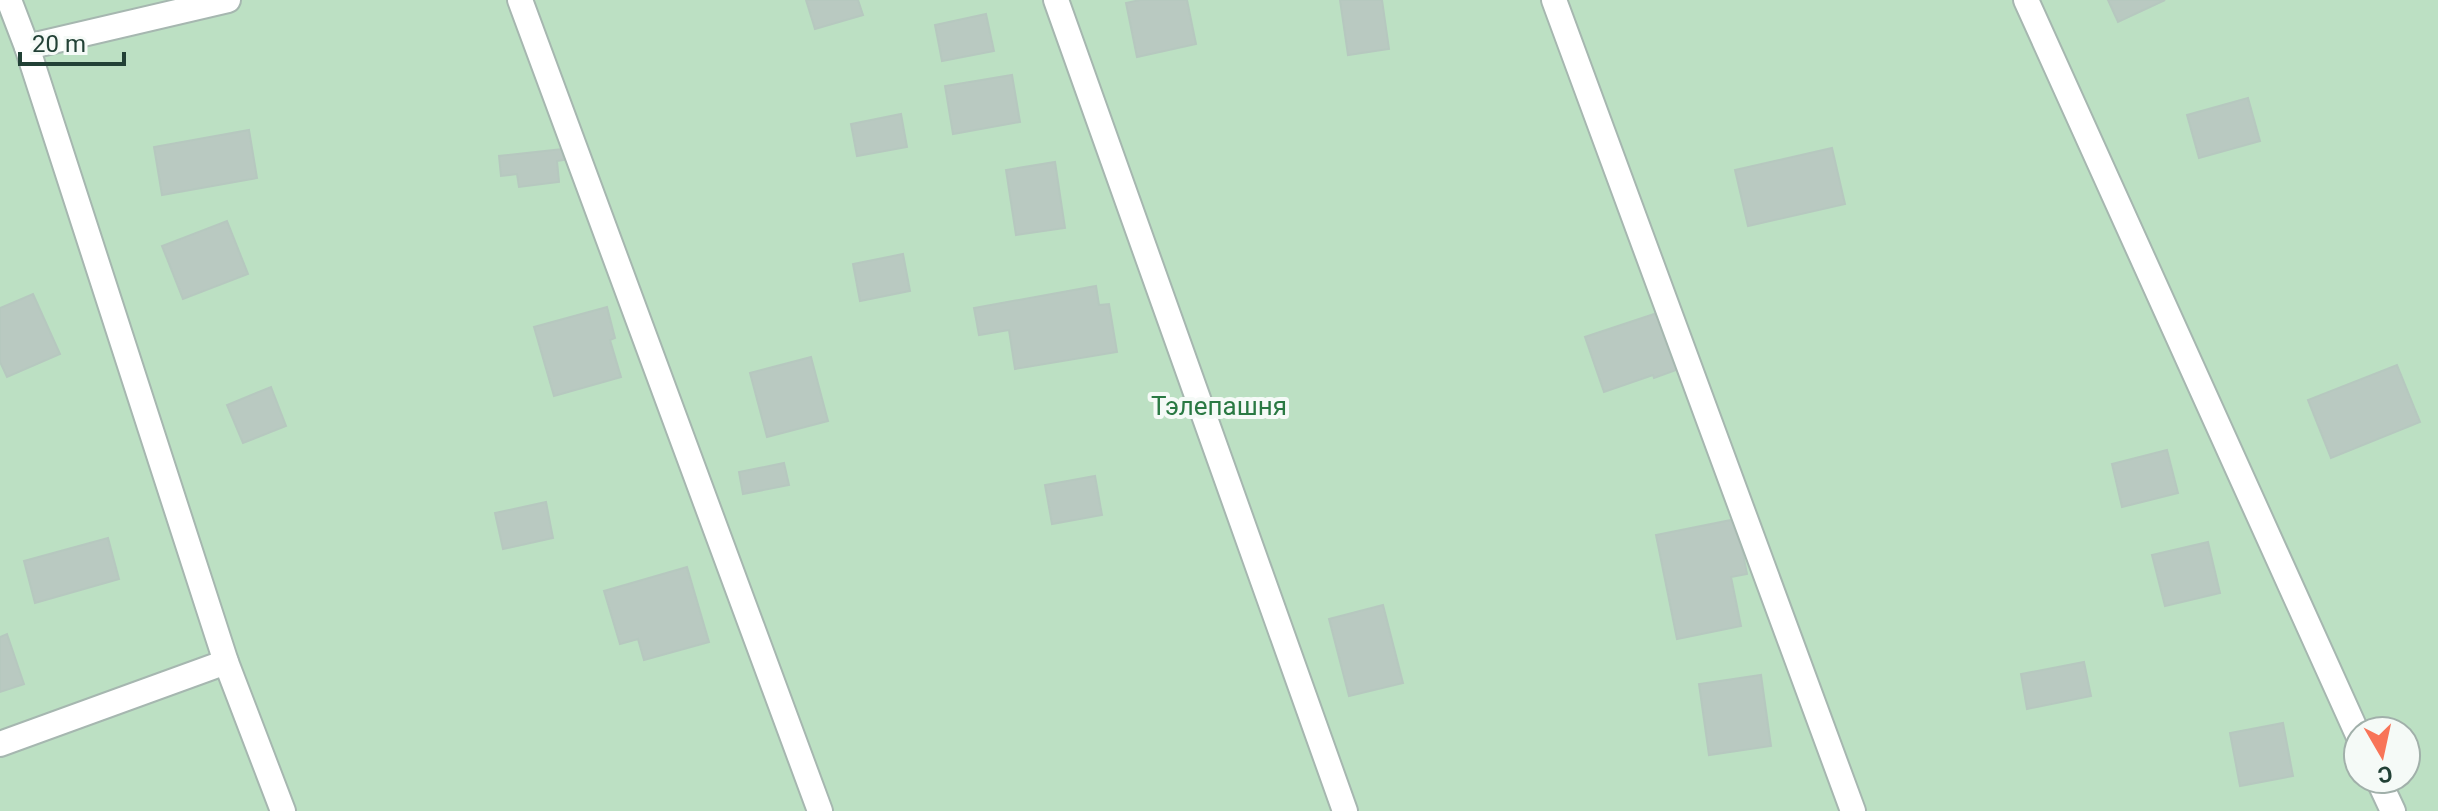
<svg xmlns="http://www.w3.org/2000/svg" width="2438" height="811" viewBox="0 0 2438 811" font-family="Roboto,sans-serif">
<rect width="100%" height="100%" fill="#e4eee9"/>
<!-- green -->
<path fill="#bce0c3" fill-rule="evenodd" d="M0,0H2438V811H0ZM2358,731H2406V779H2358Z"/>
<!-- building -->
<g fill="#b9c9c1" stroke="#b6c8bf" stroke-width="2">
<path d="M806,0H858L863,15L815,29Z"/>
<path d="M1140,0H1187L1196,44L1137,57L1126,3Z"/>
<path d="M1340,0H1382L1389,49L1348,55Z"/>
<path d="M2108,0H2165L2118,22Z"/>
<path d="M986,14L994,51L942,61L935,25Z"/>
<path d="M1012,75L1020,122L953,134L945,86Z"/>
<path d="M2248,98L2260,141L2199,158L2187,115Z"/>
<path d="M901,114L907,147L857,156L851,124Z"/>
<path d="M249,130L257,178L162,195L154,147Z"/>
<path d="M1832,148L1845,204L1748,226L1735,170Z"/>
<path d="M562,149L564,160L557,161L559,182L519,187L517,174L501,176L499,156Z"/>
<path d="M1055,162L1065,228L1016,235L1006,170Z"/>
<path d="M227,221L248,274L183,299L162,246Z"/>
<path d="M903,254L910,291L860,301L853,264Z"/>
<path d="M1096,286L1099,305L1109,304L1117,352L1015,369L1009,330L979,335L974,308Z"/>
<path d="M33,294L60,354L7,377L0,362V308Z"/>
<path d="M607,307L615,338L610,340L621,377L554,396L534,327Z"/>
<path d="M1660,312L1679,369L1654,378L1653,375L1604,392L1585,337Z"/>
<path d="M811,357L828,421L767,437L750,373Z"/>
<path d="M2397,365L2420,422L2331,458L2308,400Z"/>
<path d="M271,387L286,426L243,443L227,405Z"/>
<path d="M2167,450L2178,493L2122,507L2112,464Z"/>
<path d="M784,463L789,485L743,494L739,472Z"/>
<path d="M1095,476L1102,515L1052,524L1045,485Z"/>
<path d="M546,502L553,538L503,549L495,513Z"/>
<path d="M1736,519L1747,574L1731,577L1741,626L1677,639L1656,535Z"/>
<path d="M108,538L119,579L35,603L24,561Z"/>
<path d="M2208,542L2220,593L2165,606L2152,555Z"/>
<path d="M687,567L709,642L644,660L638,639L620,644L604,591Z"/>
<path d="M1383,605L1403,683L1349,696L1329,619Z"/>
<path d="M7,634L24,684L0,692V637Z"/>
<path d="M2084,662L2091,696L2027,709L2021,674Z"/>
<path d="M1761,675L1771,746L1709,755L1699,684Z"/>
<path d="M2283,723L2293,776L2240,786L2230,733Z"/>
</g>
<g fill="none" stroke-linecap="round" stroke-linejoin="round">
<!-- street casing -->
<g stroke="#a6b7b0" stroke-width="28">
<g id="street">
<path d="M9,0L27,47L226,662L283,811"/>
<path d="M520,0L820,811"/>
<path d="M1056,0L1345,811"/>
<path d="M1554,0L1853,811"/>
<path d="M2026,0L2358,735"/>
<path d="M27,47L228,0"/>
<path d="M0,744L226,662"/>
<path d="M2378,779L2393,811"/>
</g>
</g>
<!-- street -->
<use href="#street" stroke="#fff" stroke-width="24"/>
</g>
<g text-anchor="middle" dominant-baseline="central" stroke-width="8" stroke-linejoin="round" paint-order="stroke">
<!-- park labels -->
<g font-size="26" fill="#2a7943" stroke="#f5faf7">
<text x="1219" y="406">Тэлепашня</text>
</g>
</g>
<!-- north arrow -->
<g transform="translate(2382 755) rotate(171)"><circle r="38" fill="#f5faf7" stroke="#a1b0aa" stroke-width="2"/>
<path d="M0-6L14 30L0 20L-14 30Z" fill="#f87458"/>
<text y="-12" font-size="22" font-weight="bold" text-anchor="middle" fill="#224136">С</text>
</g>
<!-- scale -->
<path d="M20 52v12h104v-12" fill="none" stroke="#224136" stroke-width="4"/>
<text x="32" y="52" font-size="24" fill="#224136" stroke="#f5faf7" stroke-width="6" paint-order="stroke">20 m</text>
</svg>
